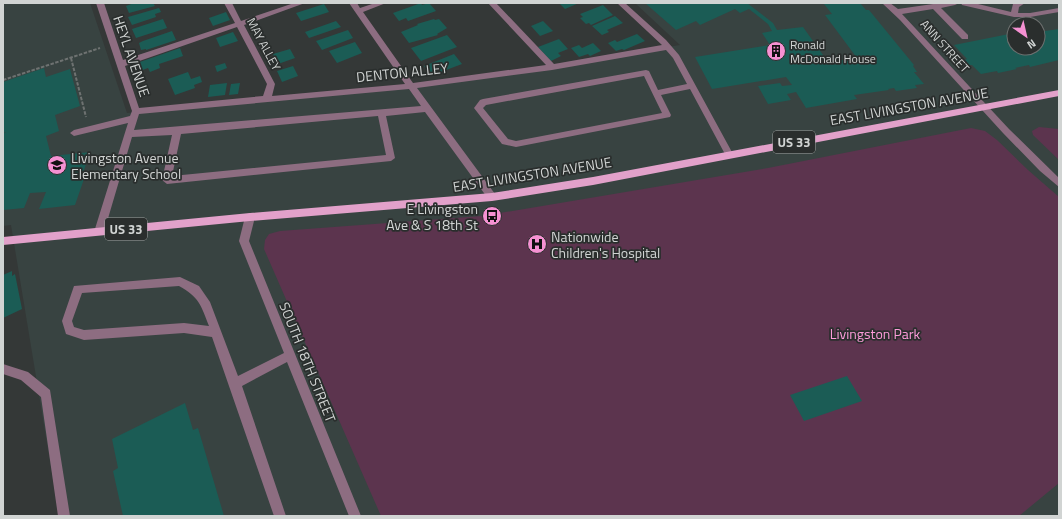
<svg xmlns="http://www.w3.org/2000/svg" width="1062" height="519" viewBox="0 0 1062 519" font-family="'Titillium Web',sans-serif">
<rect width="100%" height="100%" fill="#343837"/>
<!-- built -->
<path fill="#384341" fill-rule="evenodd" d="M3,3H90L127,113L419,87L680,45L635,3H1059V516H59L11,225L3,226ZM1014,24H1038V48H1014Z"/>
<!-- green -->
<g fill="#5c344e">
<path d="M1039,127L1059,129V160L1033,135L1032,131Z"/>
<path d="M971,128L985,131L997,140L1028,170L1059,197V483L1019,516H381L264,249L265,240L269,234L280,231L482,216L768,168Z"/>
</g>
<!-- building -->
<g fill="#1b5c55">
<path d="M134,3H153L155,6L129,13L126,6Z"/>
<path d="M421,3L422,5L429,3L436,11L408,21L406,18L399,21L393,13Z"/>
<path d="M559,3H579L565,9Z"/>
<path d="M645,3H747L773,23L777,30L803,27L828,62L857,58L825,15L832,14L824,4L860,3L866,10H869L914,65L913,66L917,72H914L924,84L915,85L917,88L896,91L894,88L888,89L889,90L854,95L857,99L806,108L796,92L787,94L791,100L768,104L758,86L780,83L782,86L792,85L786,77L712,89L695,57L770,45L762,33L772,31L768,24L749,9L740,13L735,9L700,25L696,21L676,30Z"/>
<path d="M324,4L329,12L301,21L296,13Z"/>
<path d="M603,5L613,15L591,25L589,23L586,24L580,18L583,17L580,14Z"/>
<path d="M159,8L161,12L155,14L156,17L132,25L128,17Z"/>
<path d="M226,12L230,20L213,26L209,18Z"/>
<path d="M615,16L623,23L607,30L609,32L602,35L592,26Z"/>
<path d="M163,19L167,28L136,38L132,29Z"/>
<path d="M434,19L435,20L439,19L447,28L437,34L438,35L409,43L401,32L418,25L417,24Z"/>
<path d="M336,21L341,27L309,38L305,32Z"/>
<path d="M543,21L553,31L540,36L531,26Z"/>
<path d="M1059,29V60L1030,67L1029,65L1015,68L1017,69L998,73L997,71L981,74L972,65H969L964,60L967,59L954,45L1014,33V48H1038V32Z"/>
<path d="M348,30L353,38L322,50L316,41Z"/>
<path d="M172,31L176,40L146,50V49L141,50L139,43L143,41Z"/>
<path d="M233,32L238,41L220,47L216,38Z"/>
<path d="M637,34L645,41L624,50L622,49L616,51L608,43L615,40L617,42Z"/>
<path d="M447,35L457,47L421,61L411,48Z"/>
<path d="M559,39L568,49L558,53L561,56L551,61L538,47Z"/>
<path d="M355,42L362,53L337,63L329,51Z"/>
<path d="M593,43L601,51L590,56L588,54L579,57L571,48L579,45L582,48Z"/>
<path d="M180,48L183,56L159,64L160,68L150,72L148,68L140,71L137,63Z"/>
<path d="M290,49L295,58L278,64L273,54Z"/>
<path d="M454,54L462,64L433,75L431,72L429,73L424,66Z"/>
<path d="M225,63L227,68L217,72L215,66Z"/>
<path d="M293,66L298,76L282,82L277,71Z"/>
<path d="M44,68L46,77L70,69L80,106L55,115L59,131L46,136L51,156L90,152L82,176H75L74,180L84,179L75,205L39,209L46,192L30,193L24,208L3,210V134L6,132L3,133V82Z"/>
<path d="M188,72L191,79L200,76L202,82L194,85L195,88L175,95L168,79Z"/>
<path d="M227,83L225,95L208,97L210,85Z"/>
<path d="M240,83L238,94L229,95L231,84Z"/>
<path d="M12,271V276L15,274L22,309L3,318V275Z"/>
<path d="M847,376L862,401L804,421L790,395Z"/>
<path d="M185,403L193,430L198,428L224,516H123L113,471L118,468L112,439Z"/>
</g>
<g fill="none" stroke-linecap="round" stroke-linejoin="round">
<!-- path -->
<g stroke="#6e7271" stroke-width="2" stroke-dasharray="3.5 1.5" stroke-linecap="butt">
<path d="M71,58L86,117"/>
<path d="M3,80L100,48"/>
</g>
<!-- minor -->
<g fill="#8d6d81" fill-rule="evenodd">
<path d="M96,3H104L123,60L235,23L224,3H232L241,21L294,3H305L244,25L275,84L272,96L405,84L349,3H357L360,8L375,3H386L363,12L413,83L546,65L488,3H496L554,64L662,45L617,3H625L666,40L679,55L733,154L732,156H726L690,89L661,95L671,115L670,117L516,147L502,144L474,108L480,100L483,99L646,70L649,71L658,90L687,84L673,58L666,50L552,70L417,88L495,194L497,197L495,200H489L425,112L386,116L395,158L391,161L167,184L162,180L172,135L132,137L104,232L102,235H96L94,232L128,123L74,136L70,133L74,130L130,116L132,111ZM237,27L267,84L263,96L139,108L125,66ZM644,76L662,113L516,141L508,139L483,108L486,105ZM409,89L421,106L134,130L139,114ZM378,116L386,155L172,176L181,134Z"/>
<path d="M882,3H890L898,9L940,3H959L955,5L941,8L968,35V39H962L933,9L902,14L1009,129L1059,178V187L1040,171L1003,133L900,20Z"/>
<path d="M961,3H974L1011,12L1013,4L1025,3L1019,7L1018,13H1030L1059,8V12L1030,17H1014L962,5Z"/>
<path d="M250,213L253,214L255,217L249,241L361,516H349L287,362L242,386L286,516H274L212,337L184,333L84,340L66,334L62,321L74,286L180,277L199,286L210,302L238,376L284,353L239,241L245,217L247,214ZM179,286C199,297 201,305 209,326L184,323L84,330L74,327L72,321L82,293Z"/>
<path d="M3,364L28,372L50,390L70,516H58L41,397L21,380L3,374Z"/>
</g>
<!-- major -->
<path fill="#e2a1ca" fill-rule="evenodd" d="M1059,90V96L593,185L492,201L250,221L3,245V237L250,213L492,193L593,177Z"/>
</g>
<!-- icons -->
<defs>
<g id="building-disc" transform="scale(1)"><circle r="9.5" fill="#f591d2" stroke="#2a2e2d"/><path d="M-4-6H4V6H1V3H-1V6H-4ZM-2.5-4.3h1.7v1.8h-1.7ZM.8-4.3h1.7v1.8H.8ZM-2.5-1h1.7V.8h-1.7ZM.8-1h1.7V.8H.8Z" fill="#111"/></g>
<g id="school-disc" transform="scale(1)"><circle r="9.5" fill="#f591d2" stroke="#2a2e2d"/><path d="M0-5L7-2L0 1L-7-2ZM-4 1L0 2.5L4 1V4Q0 6-4 4Z" fill="#111"/></g>
<g id="bus-disc" transform="scale(1)"><circle r="9.5" fill="#f591d2" stroke="#2a2e2d"/><path d="M-5-6H5V4H4V6H2V4H-2V6H-4V4H-5ZM-3.5-4V0h7V-4ZM-3.5 1.2v1.5H-2V1.2ZM2 1.2v1.5H3.5V1.2Z" fill="#111"/></g>
<g id="hospital-disc" transform="scale(1)"><circle r="9.5" fill="#f591d2" stroke="#2a2e2d"/><path d="M-5-5h3v3.5h4V-5h3V5h-3V1.5h-4V5h-3Z" fill="#111"/></g>
</defs>
<g fill-rule="evenodd">
<use href="#building-disc" x="776" y="51"/>
<use href="#school-disc" x="57" y="165"/>
<use href="#bus-disc" x="492" y="216"/>
<use href="#hospital-disc" x="537" y="244"/>
</g>
<g text-anchor="middle" dominant-baseline="central" stroke-width="3.5" stroke-linejoin="round" paint-order="stroke">
<!-- far-street labels -->
<g font-size="12" fill="#d1d4d3" stroke="#2a2e2d">
<text transform="translate(264 44) rotate(62)">MAY ALLEY</text>
<text transform="translate(945 46) rotate(48)">ANN STREET</text>
</g>
<!-- far-poi labels -->
<g font-size="12" fill="#d1d4d3" stroke="#2a2e2d" text-anchor="start">
<text x="790" y="44">Ronald<tspan x="790" dy="14">McDonald House</tspan></text>
</g>
<!-- shield labels -->
<g fill="#2a2e2d" stroke="#9fa2a1" stroke-width="1">
<rect x="773" y="131" width="42" height="22" rx="3"/>
<rect x="105" y="218" width="42" height="22" rx="3"/>
</g>
<g font-size="13" font-weight="bold" fill="#d1d4d3">
<text x="794" y="142">US 33</text>
<text x="126" y="229">US 33</text>
</g>
<!-- street labels -->
<g font-size="14" fill="#d1d4d3" stroke="#2a2e2d">
<text transform="translate(132 56) rotate(71)">HEYL AVENUE</text>
<text transform="translate(402 72) rotate(-6)">DENTON ALLEY</text>
<text transform="translate(909 106) rotate(-10)">EAST LIVINGSTON AVENUE</text>
<text transform="translate(532 174) rotate(-9)">EAST LIVINGSTON AVENUE</text>
<text transform="translate(308 362) rotate(68)">SOUTH 18TH STREET</text>
</g>
<!-- poi labels -->
<g font-size="14" fill="#d1d4d3" stroke="#2a2e2d" text-anchor="start">
<text x="71" y="157">Livingston Avenue<tspan x="71" dy="16">Elementary School</tspan></text>
<text x="478" y="208" text-anchor="end">E Livingston<tspan x="478" dy="16">Ave &amp; S 18th St</tspan></text>
<text x="551" y="236">Nationwide<tspan x="551" dy="16">Children's Hospital</tspan></text>
</g>
<!-- park labels -->
<g font-size="14" fill="#fe9cdb" stroke="#2a2e2d">
<text x="875" y="333">Livingston Park</text>
</g>
</g>
<!-- border -->
<rect width="1062" height="519" fill="none" stroke="#d1d4d3" stroke-width="8"/>
<!-- north arrow -->
<g transform="translate(1026 36) rotate(146)"><circle r="19" fill="#2a2e2d" stroke="#6d706f"/>
<path d="M0-3L7 15L0 10L-7 15Z" fill="#f591d2"/>
<text y="-6" font-size="11" font-weight="bold" text-anchor="middle" fill="#d1d4d3">N</text>
</g>
</svg>
